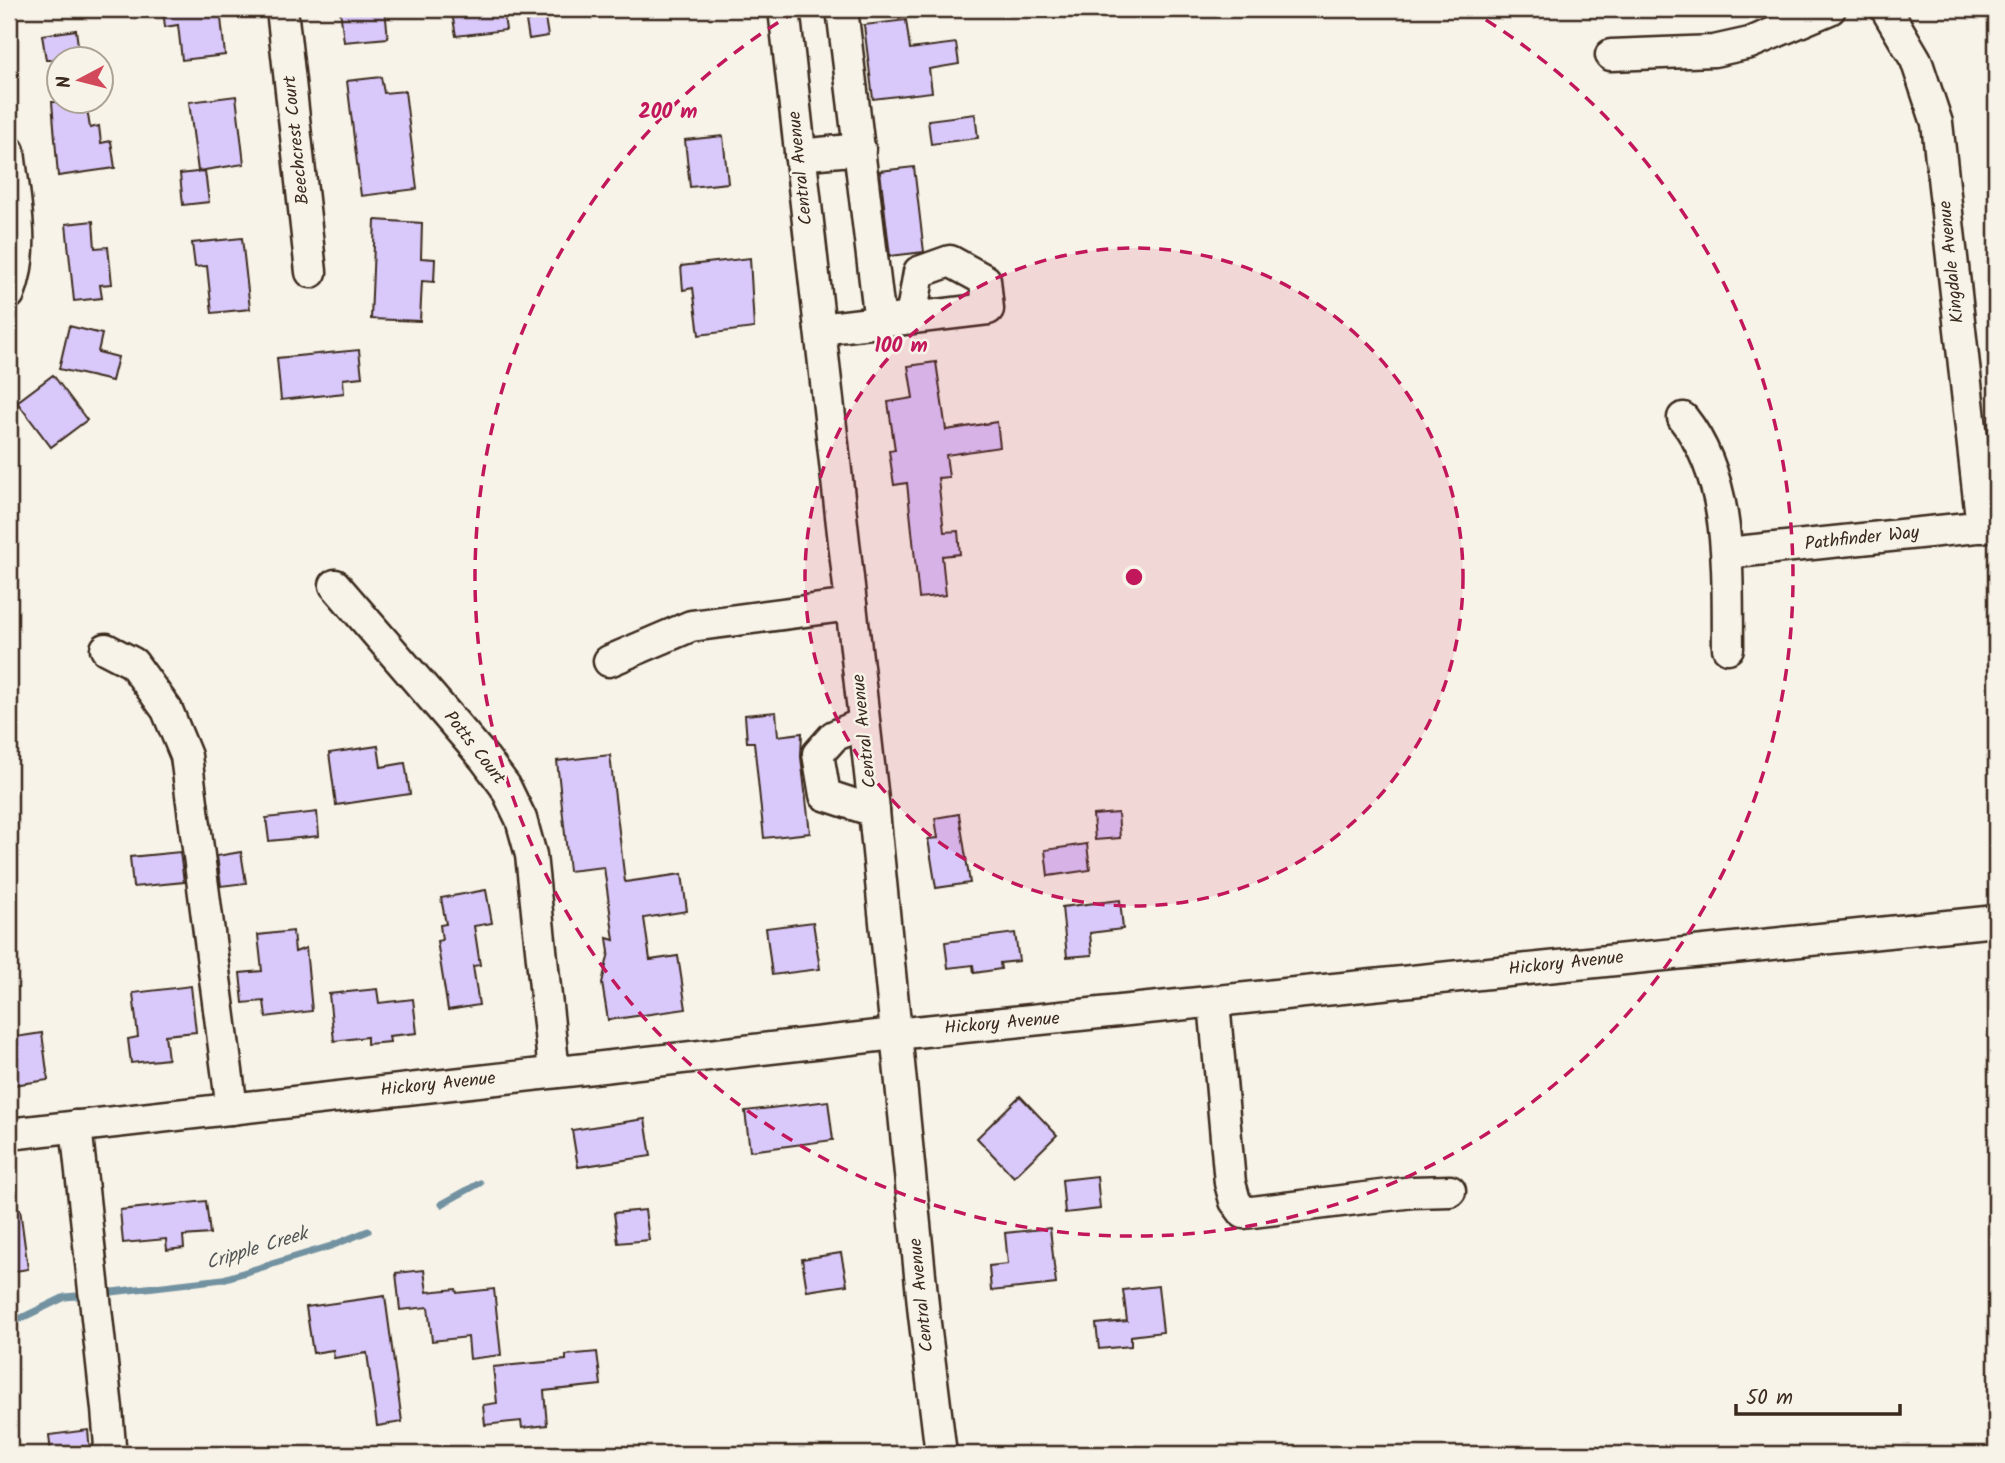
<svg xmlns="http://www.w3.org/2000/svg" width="2005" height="1463" viewBox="0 0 2005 1463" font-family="Kalam,sans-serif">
<rect width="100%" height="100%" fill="#f7f3e8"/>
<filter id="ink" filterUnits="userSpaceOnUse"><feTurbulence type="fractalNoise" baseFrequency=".0143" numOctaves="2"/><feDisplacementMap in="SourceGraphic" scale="14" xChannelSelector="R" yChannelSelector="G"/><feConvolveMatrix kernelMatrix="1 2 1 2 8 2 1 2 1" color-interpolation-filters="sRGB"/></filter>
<g filter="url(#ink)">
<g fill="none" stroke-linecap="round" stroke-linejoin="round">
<!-- stream -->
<g stroke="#7392a1" stroke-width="7">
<path d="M442,1204L480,1183"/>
<path d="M112,1292L223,1279L331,1246L368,1231"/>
<path d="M9,1324L65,1297L76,1296"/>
</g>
</g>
<!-- building -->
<g fill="#d9c8fa" stroke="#3b2a1e" stroke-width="2">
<path d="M163,9H220L225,55L182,60L178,25L165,27Z"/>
<path d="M340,9H385L388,38L344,42Z"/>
<path d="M482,9H503L506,30L456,36L452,13Z"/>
<path d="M545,18L548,36L529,39L526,21Z"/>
<path d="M906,20L910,49L956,43L959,64L929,69L932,92L873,99L864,25Z"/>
<path d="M76,30L80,60H46L42,35Z"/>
<path d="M381,77L384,93L405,91L417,189L361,196L347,81Z"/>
<path d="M236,96L244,164L198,171L189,102Z"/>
<path d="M52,102H86L90,128L99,126L101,143L111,141L115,168L58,176Z"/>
<path d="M975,114L978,138L931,144L928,120Z"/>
<path d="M723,136L728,183L690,187L685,140Z"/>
<path d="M914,167L924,252L890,256L880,171Z"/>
<path d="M205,171L209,202L183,205L180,174Z"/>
<path d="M375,220L422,223L421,258L435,259L434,282L422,281L420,321L371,319Z"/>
<path d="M93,221L95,248L108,247L112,284L100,285L102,298L74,301L66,224Z"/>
<path d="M242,238L250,309L212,313L207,266L195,267L192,243Z"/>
<path d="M750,258L754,328L699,335L693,288L683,290L681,266Z"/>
<path d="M69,326L102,334L98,352L118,357L112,381L59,369Z"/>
<path d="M359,350L362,377L343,379L344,393L281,400L277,358Z"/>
<path d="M936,362L946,430L997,422L1000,447L946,455L949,477L938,478L944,532L958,531L960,554L942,556L946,595L919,598L907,483L894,485L889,451L895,450L888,402L913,398L908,366Z"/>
<path d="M53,375L87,420L51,447L17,402Z"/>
<path d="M776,712L778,736L802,733L801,757L810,833L764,838L754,742H747L745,715Z"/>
<path d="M378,746L381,767L405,763L410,794L336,805L329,753Z"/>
<path d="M610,755L625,882L682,874L687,911L644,918L650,960L678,956L686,1009L608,1020L602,983L609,952L607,938L614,940L604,867L569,871L557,761Z"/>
<path d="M317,812L319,836L269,841L266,818Z"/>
<path d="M1118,813L1120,838L1095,840L1093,815Z"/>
<path d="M959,814L970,883L936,888L928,839L938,838L935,818Z"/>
<path d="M1087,844L1090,870L1048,876L1045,850Z"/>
<path d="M180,852L184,882L133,887L130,857Z"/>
<path d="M241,852L246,883L221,886L217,856Z"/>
<path d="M486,890L492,923L474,926L480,965L473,966L479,1005L448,1010L437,941L442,940L440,925L446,924L441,898Z"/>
<path d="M1120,900L1123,929L1090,933L1092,955L1067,957L1062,907Z"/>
<path d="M813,922L820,969L772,975L766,928Z"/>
<path d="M293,931L295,952L306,948L312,1011L266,1017L264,1001L243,1003L240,973L262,971L258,935Z"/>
<path d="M1015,933L1019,961L1000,963L1001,969L974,973L973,965L948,968L945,942Z"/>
<path d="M191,986L196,1032L165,1035L168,1059L131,1063L128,1039L138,1037L133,993Z"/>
<path d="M377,989L379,1003L413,999L417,1033L389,1036L390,1042L367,1044V1037L334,1041L329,994Z"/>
<path d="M42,1033L48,1080L13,1085L11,1074H9V1038Z"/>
<path d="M1020,1096L1057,1135L1014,1177L977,1138Z"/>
<path d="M828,1101L833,1140L750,1151L745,1111Z"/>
<path d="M645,1119L651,1156L578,1167L572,1130Z"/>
<path d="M1097,1176L1100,1209L1065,1213L1062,1180Z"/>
<path d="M206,1201L210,1234L183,1236L184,1248L167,1250L166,1239L123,1243L120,1210Z"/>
<path d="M20,1209L28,1269L9,1272V1210Z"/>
<path d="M645,1210L649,1240L618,1243L614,1213Z"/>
<path d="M1050,1228L1056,1284L991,1291L989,1266L1008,1264L1005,1233Z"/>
<path d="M841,1253L847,1285L807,1291L802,1259Z"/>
<path d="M424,1270L427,1292L456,1289L457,1293L494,1289L501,1355L470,1359L468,1337L432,1341L428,1307L400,1310L396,1273Z"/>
<path d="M1158,1286L1163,1332L1131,1336V1346L1099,1349L1096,1324L1127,1321L1123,1290Z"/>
<path d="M385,1296L402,1422L377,1426L367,1353L334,1358L333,1350L313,1353L306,1307Z"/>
<path d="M597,1352L601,1385L544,1391L547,1425L522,1428L521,1421L485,1425L483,1405L497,1403L493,1367L566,1360V1355Z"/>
<path d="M88,1430L90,1451L51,1454L49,1435Z"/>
</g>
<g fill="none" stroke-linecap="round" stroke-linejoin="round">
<!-- minor casing -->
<g stroke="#3b2a1e" stroke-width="35">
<g id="minor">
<path d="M282,9L311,272"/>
<path d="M784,9L872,791L924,1315L941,1454"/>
<path d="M842,9L880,322"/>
<path d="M1886,9L1916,60L1937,123L1982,527"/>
<path d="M1611,55L1714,51L1750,43L1830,9"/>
<path d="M9,151C14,198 27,249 9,294"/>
<path d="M800,155L860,149"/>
<path d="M820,329L988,309L985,280L950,261L919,272L911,318"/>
<path d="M1683,418C1733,481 1727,570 1728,648"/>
<path d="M1727,553L1996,525"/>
<path d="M335,585L485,759L505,786L521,819L531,855L554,1072"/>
<path d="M106,649L133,663L167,710L186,756L232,1109"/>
<path d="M609,661L691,626L851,605"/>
<path d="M864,723L834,736L818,754L825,795L874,811"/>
<path d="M1214,1002L1230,1183L1235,1201L1244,1213L1413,1192L1450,1191"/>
<path d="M76,1126L107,1409L110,1446L107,1454"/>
<path d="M9,1134L895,1034L1996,921"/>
</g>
</g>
<!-- minor -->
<use href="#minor" stroke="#f7f3e8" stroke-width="30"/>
</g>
</g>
<!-- distance rings -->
<circle cx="1134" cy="577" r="329" fill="#c2185b" fill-opacity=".12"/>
<g fill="none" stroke="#c2185b" stroke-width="3.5" stroke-dasharray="12 9">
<circle cx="1134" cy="577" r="329"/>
<path d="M1468 9A659 659 0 1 1 800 9"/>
</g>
<g text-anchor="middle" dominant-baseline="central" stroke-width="5" stroke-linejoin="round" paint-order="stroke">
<!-- street labels -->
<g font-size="18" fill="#3b2a1e" stroke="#f7f3e8">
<text transform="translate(297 140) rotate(-96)">Beechcrest Court</text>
<text transform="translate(801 168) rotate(-96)">Central Avenue</text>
<text transform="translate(1952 262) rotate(-96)">Kingdale Avenue</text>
<text transform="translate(1862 539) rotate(-6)">Pathfinder Way</text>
<text transform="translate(865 731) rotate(-96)">Central Avenue</text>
<text transform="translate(474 748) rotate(52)">Potts Court</text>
<text transform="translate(1566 964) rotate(-6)">Hickory Avenue</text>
<text transform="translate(1002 1024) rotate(-5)">Hickory Avenue</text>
<text transform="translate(438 1085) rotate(-6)">Hickory Avenue</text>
<text transform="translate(922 1295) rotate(-96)">Central Avenue</text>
</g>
<!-- water labels -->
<g font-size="19" font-style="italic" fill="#525655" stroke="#f7f3e8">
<text transform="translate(257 1249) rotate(-17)">Cripple Creek</text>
</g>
</g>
<circle cx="1134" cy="577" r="10" fill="#c2185b" stroke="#f7f3e8" stroke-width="3.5"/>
<g font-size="21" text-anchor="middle" font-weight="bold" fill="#c2185b" stroke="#f7f3e8" stroke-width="5" stroke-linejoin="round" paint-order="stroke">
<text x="668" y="118">200 m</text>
<text x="901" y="352">100 m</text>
</g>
<!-- margin -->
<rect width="2005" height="1463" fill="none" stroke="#f7f3e8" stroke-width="35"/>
<rect x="18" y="18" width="1970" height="1428" fill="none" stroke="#3b2a1e" stroke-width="2.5" filter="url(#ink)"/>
<!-- north arrow -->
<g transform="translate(80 80) rotate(263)"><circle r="33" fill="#f7f3e8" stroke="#aca397" stroke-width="2"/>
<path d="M0-5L12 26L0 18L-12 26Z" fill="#d1495b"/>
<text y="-10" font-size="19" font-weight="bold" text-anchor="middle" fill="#3b2a1e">N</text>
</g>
<!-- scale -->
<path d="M1736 1404v10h164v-10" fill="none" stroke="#3b2a1e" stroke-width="3.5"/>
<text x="1746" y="1404" font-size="21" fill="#3b2a1e" stroke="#f7f3e8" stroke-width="5" paint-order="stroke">50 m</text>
</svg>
